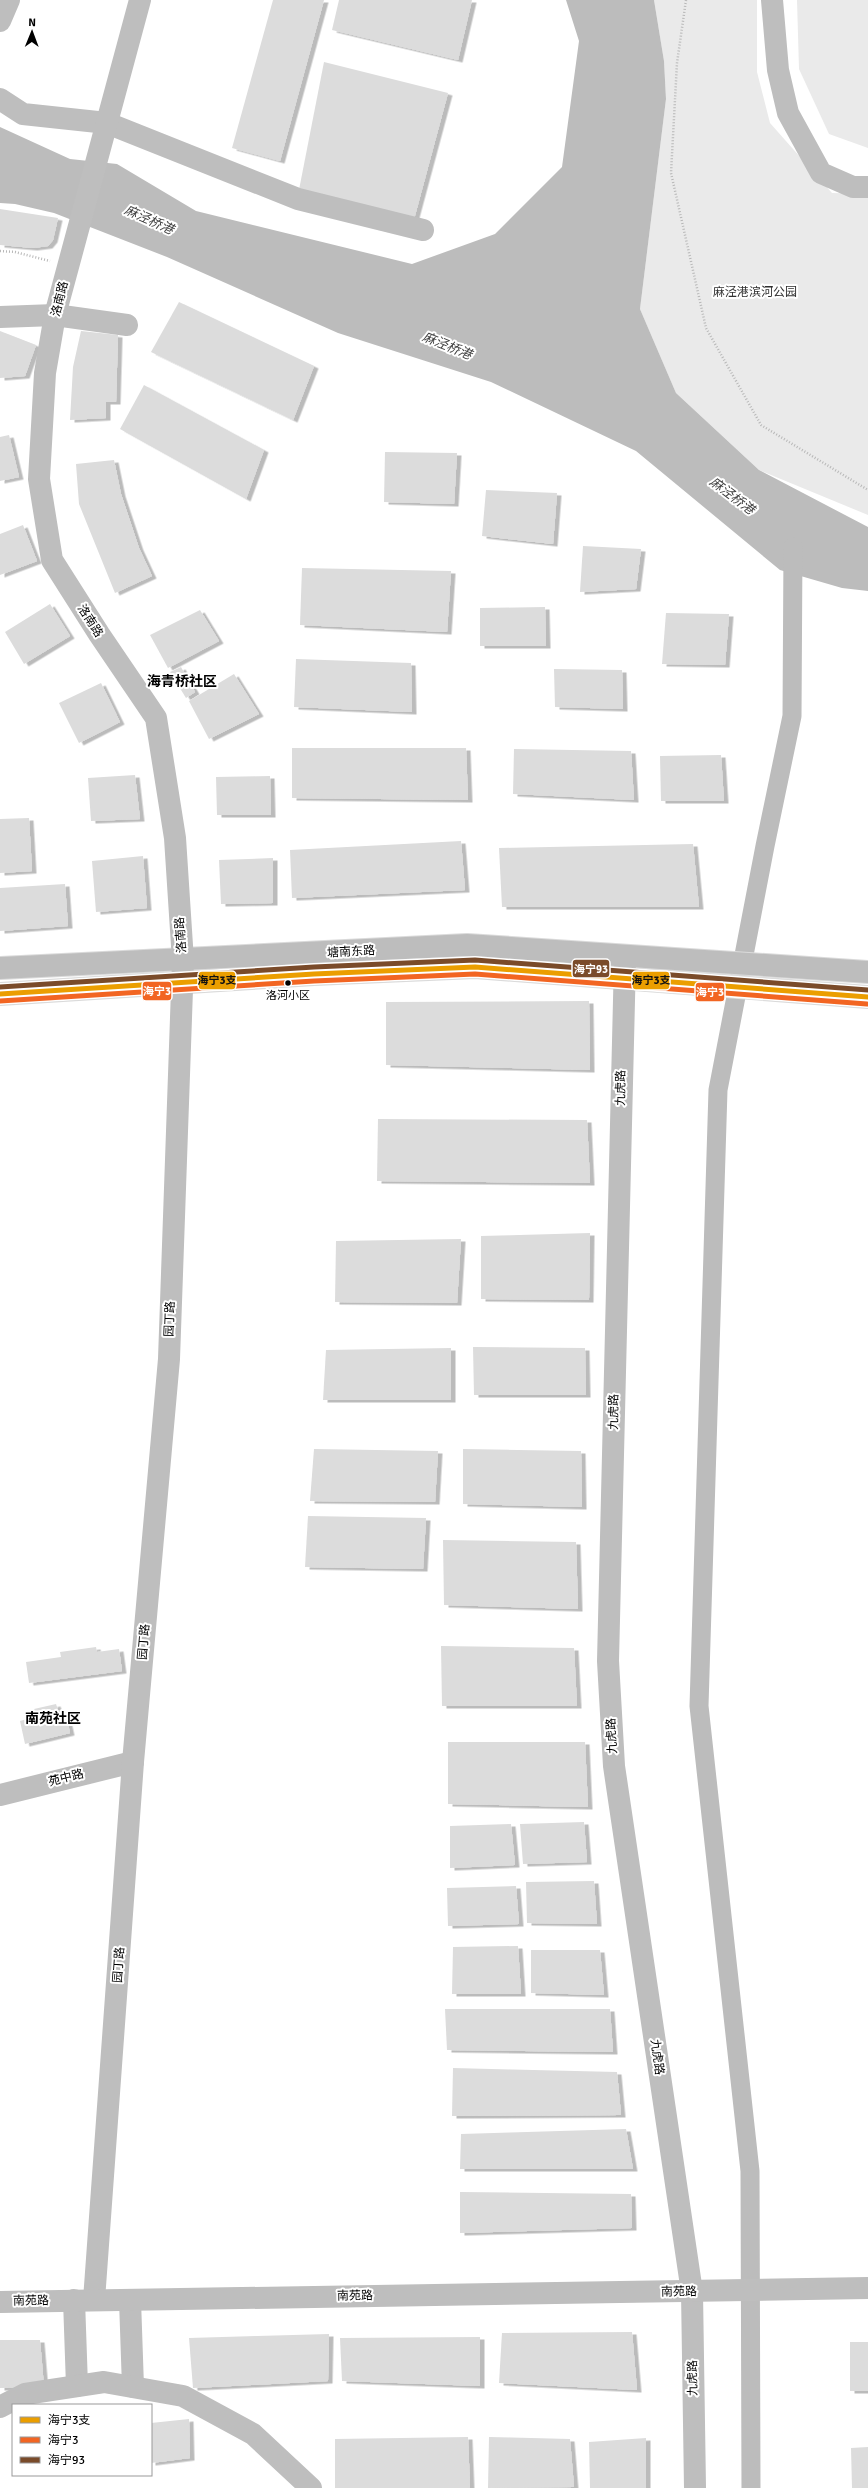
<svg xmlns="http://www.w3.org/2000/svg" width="868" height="2488" viewBox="0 0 868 2488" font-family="Signika,'Noto Sans SC',sans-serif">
<defs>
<filter id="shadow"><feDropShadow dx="4.5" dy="2.5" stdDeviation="0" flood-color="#0004"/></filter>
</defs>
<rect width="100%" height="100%" fill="#fff"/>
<!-- green -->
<g fill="#eaeaea">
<path d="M654,0H757V72L770,123L832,193L868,194V515L759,470L676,393L640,309L666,99L664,61Z"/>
<path d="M797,0H868V148L829,134L799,69Z"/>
</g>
<!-- water -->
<path fill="#bcbcbc" d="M566,0H654L664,61L666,99L640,309L676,393L759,470L868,527V591L842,588L780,570L636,451L491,382L338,333L167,257L54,213L15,204L0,203V127L70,159L117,164L196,211L412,264L495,234L562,167L579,41Z"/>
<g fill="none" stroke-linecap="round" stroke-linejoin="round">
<!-- canal -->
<path stroke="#bcbcbc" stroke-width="19" d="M751,2488L750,2171L699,1706L718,1090L765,846L792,716L793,547"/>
</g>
<!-- building -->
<g fill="#dcdcdc" filter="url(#shadow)">
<path d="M273,0H324L280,161L232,148Z"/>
<path d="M339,0H472L458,60L332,30Z"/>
<path d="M324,62L448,93L413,223L298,195Z"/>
<path d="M0,209L58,218L53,240L48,246L33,248L0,245Z"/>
<path d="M179,302L314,366L293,420L151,352Z"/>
<path d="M0,331L36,345L25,376L0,378Z"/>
<path d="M81,331L118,335L116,402H106V418L70,420L73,367Z"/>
<path d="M144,385L264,450L246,499L120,429Z"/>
<path d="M9,435L19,477L0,481V437Z"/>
<path d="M385,452L457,453L454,504L384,502Z"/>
<path d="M114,460L121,494L139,548L152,576L115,593L79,504L76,464Z"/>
<path d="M486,490L557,493L553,544L482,536Z"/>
<path d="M23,525L37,561L0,575V534Z"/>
<path d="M583,546L641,549L636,589L580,592Z"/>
<path d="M302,568L451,571L447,632L300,625Z"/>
<path d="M50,604L70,636L24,664L5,632Z"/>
<path d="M545,607L546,646H480V608Z"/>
<path d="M200,610L219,641L168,668L150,635Z"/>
<path d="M666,613L729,614L725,665L662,664Z"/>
<path d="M296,659L411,663L412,712L294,707Z"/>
<path d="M181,667L195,692L186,698L170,672Z"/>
<path d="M554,669L622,670L623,709L555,707Z"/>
<path d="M234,674L259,714L209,739L189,701Z"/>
<path d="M101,683L120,722L79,743L59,703Z"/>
<path d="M292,748H466L468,800L292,798Z"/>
<path d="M514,749L631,751L634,800L513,794Z"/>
<path d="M721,755L724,801H661L660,756Z"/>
<path d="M135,775L140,819L91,821L88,778Z"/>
<path d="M270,776L271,815H217L216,777Z"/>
<path d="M29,818L32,871L0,873V819Z"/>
<path d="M461,841L465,890L292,898L290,850Z"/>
<path d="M693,844L699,907H502L499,848Z"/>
<path d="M143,856L147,908L96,912L92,861Z"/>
<path d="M273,858V903L221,904L219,860Z"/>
<path d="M65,884L68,926L0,931V888Z"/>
<path d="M589,1001L590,1070L386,1065V1002Z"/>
<path d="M378,1119L587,1120L590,1183L377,1181Z"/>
<path d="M590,1233L589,1300L481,1299V1236Z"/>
<path d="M461,1239L457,1303L335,1302L336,1241Z"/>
<path d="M473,1347L585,1348L586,1395H474Z"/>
<path d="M451,1348V1400H323L326,1350Z"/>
<path d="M314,1449L438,1451L435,1502L310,1501Z"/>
<path d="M463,1449L581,1451L582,1507L463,1504Z"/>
<path d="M308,1516L426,1518L423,1569L305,1567Z"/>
<path d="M443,1540L576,1542L578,1609L444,1605Z"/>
<path d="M441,1646L574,1648L577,1706H442Z"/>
<path d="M96,1647L97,1652L119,1649L122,1671L29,1683L26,1662L61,1657L60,1652Z"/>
<path d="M56,1704L58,1710H65L70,1733L25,1744L20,1721L34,1717V1709Z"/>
<path d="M448,1742H585L588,1807L448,1804Z"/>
<path d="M584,1822L587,1862L523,1864L520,1824Z"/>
<path d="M511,1824L515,1865L450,1868V1826Z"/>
<path d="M594,1881L597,1924L527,1923L526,1882Z"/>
<path d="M516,1886L519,1924L448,1926L447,1888Z"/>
<path d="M518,1946L521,1994H452L453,1947Z"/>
<path d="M531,1950H600L604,1995L531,1993Z"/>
<path d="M445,2009H610L613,2052L447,2050Z"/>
<path d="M453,2068L617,2072L621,2115L452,2116Z"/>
<path d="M626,2129L633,2169H460L461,2134Z"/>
<path d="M460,2192L631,2194L632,2228L460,2233Z"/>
<path d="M632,2332L637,2390L499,2383L502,2333Z"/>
<path d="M329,2334L328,2381L193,2388L189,2338Z"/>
<path d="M480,2337V2386L342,2381L340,2338Z"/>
<path d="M0,2340H40L44,2387L0,2388Z"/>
<rect x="850" y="2342" width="18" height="49"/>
<path d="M189,2419L190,2458L151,2463V2423Z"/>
<path d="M468,2437L470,2488H335V2439Z"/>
<path d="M489,2437L570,2439L574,2487L488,2488Z"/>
<path d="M646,2438V2488H590L589,2442Z"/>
<path d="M868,2447V2488H852L851,2448Z"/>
</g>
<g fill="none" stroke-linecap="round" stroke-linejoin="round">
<!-- major casing -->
<g stroke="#dbdbdb" stroke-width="24">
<g id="major">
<path d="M0,968L467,945L868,972"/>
<path d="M0,994L314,974L475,967L868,997"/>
</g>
</g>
<!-- path -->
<g stroke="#b8b8b8" stroke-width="2.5" stroke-dasharray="1 2" stroke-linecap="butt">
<path d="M686,0L677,63L671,173L706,328L761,425L868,490"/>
<path d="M0,251L15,252L50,261"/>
</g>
<!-- minor -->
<g stroke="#bebebe" stroke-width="22">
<path d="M772,0L778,70L788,113L821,173L853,187H868"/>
<path d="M0,21L9,0"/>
<path d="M0,99L23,114L107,123L298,199L423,230"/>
<path d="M0,317L55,315L127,325"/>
<path d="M625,959L608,1661L614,1766L692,2292L695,2488"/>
<path d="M0,1795L133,1762"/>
<path d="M74,2300L77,2386"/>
<path d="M94,2300L133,1762L169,1359L183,961L175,838L156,718L99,634L52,560L39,479L45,373L55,315L140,0"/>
<path d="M130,2300L133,2387"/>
<path d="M0,2302L868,2288"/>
<path d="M0,2407L25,2394L104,2382L183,2396L253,2434L311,2488"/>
</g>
<!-- major -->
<use href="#major" stroke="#bdbdbd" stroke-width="22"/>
<!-- bus-1 casing -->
<g stroke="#fff" stroke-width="8">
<path id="bus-1" d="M0,994L314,974L475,967L868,997"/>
</g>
<!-- bus-2 casing -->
<g stroke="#fff" stroke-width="8">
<path id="bus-2" d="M0,1001L314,981L475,974L867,1004"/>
</g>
<!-- bus-3 casing -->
<g stroke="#fff" stroke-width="8">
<path id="bus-3" d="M0,987L314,967L475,960L868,990"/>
</g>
<!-- bus-1 -->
<use href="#bus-1" stroke="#eb9e00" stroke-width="5"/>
<!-- bus-2 -->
<use href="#bus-2" stroke="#f26522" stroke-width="5"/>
<!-- bus-3 -->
<use href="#bus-3" stroke="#7a4b2a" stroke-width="5"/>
</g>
<!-- markers -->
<circle fill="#000" stroke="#fff" stroke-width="1.5" cx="288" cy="983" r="3.5"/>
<g text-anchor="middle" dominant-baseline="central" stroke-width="4" stroke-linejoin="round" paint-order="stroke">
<!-- bus labels -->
<g font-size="11" fill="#000" stroke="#fff">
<text x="288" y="995">洛河小区</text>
</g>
<!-- park labels -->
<g font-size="12" fill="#2f2f2f" stroke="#fff">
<text x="755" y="292">麻泾港滨河公园</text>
</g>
<!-- street labels -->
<g font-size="12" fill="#000" stroke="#fff">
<text transform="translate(60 299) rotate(-76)">洛南路</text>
<text transform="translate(90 621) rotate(57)">洛南路</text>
<text transform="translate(181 935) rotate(-94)">洛南路</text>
<text transform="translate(351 952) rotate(-3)">塘南东路</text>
<text transform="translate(621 1088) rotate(-89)">九虎路</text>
<text transform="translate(170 1319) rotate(-88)">园丁路</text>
<text transform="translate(614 1412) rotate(-89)">九虎路</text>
<text transform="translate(144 1642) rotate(-85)">园丁路</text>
<text transform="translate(612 1736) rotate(-93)">九虎路</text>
<text transform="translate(66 1778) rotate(-14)">苑中路</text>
<text transform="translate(119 1965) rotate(-86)">园丁路</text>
<text transform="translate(657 2057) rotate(82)">九虎路</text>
<text transform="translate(679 2292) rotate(-1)">南苑路</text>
<text transform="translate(355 2296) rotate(-1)">南苑路</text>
<text transform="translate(31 2301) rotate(-1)">南苑路</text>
<text transform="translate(693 2378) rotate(-91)">九虎路</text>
</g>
<!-- water labels -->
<g font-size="13" font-style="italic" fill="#404040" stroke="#fff">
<text transform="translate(149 220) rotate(24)">麻泾桥港</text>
<text transform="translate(447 346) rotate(22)">麻泾桥港</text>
<text transform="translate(732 496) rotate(37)">麻泾桥港</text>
</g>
<!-- quarter labels -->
<g font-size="14" font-weight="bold" fill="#000" stroke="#fff">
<text x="182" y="681">海青桥社区</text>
<text x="53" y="1718">南苑社区</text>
</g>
</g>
<g stroke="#fff" stroke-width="1.5">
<rect x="572" y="959" width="38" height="19" rx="4" fill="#7a4b2a"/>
<rect x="198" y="971" width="38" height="19" rx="4" fill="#eb9e00"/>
<rect x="632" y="971" width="38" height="19" rx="4" fill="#eb9e00"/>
<rect x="142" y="981" width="30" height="20" rx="4" fill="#f26522"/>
<rect x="695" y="982" width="30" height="20" rx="4" fill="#f26522"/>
</g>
<g font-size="11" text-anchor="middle" font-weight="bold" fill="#fff">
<text x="591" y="973">海宁93</text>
<text x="157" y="995">海宁3</text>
<text x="710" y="996">海宁3</text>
</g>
<g font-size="11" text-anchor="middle" font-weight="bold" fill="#111">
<text x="217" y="984">海宁3支</text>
<text x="651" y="984">海宁3支</text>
</g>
<!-- legend -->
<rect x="12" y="2404" width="140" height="72" fill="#ffffff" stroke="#999999"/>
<rect x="20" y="2417" width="20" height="6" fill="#eb9e00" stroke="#999999"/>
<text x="48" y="2424" font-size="12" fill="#000000">海宁3支</text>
<rect x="20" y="2437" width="20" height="6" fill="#f26522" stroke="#999999"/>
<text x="48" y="2444" font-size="12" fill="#000000">海宁3</text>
<rect x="20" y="2457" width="20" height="6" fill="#7a4b2a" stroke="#999999"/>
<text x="48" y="2464" font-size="12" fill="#000000">海宁93</text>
<!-- north arrow -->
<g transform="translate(32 32) rotate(1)" stroke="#ffffff" stroke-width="3" paint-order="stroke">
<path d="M0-3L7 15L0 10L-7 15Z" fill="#000000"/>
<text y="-6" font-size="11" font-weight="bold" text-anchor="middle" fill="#000000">N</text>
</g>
</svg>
